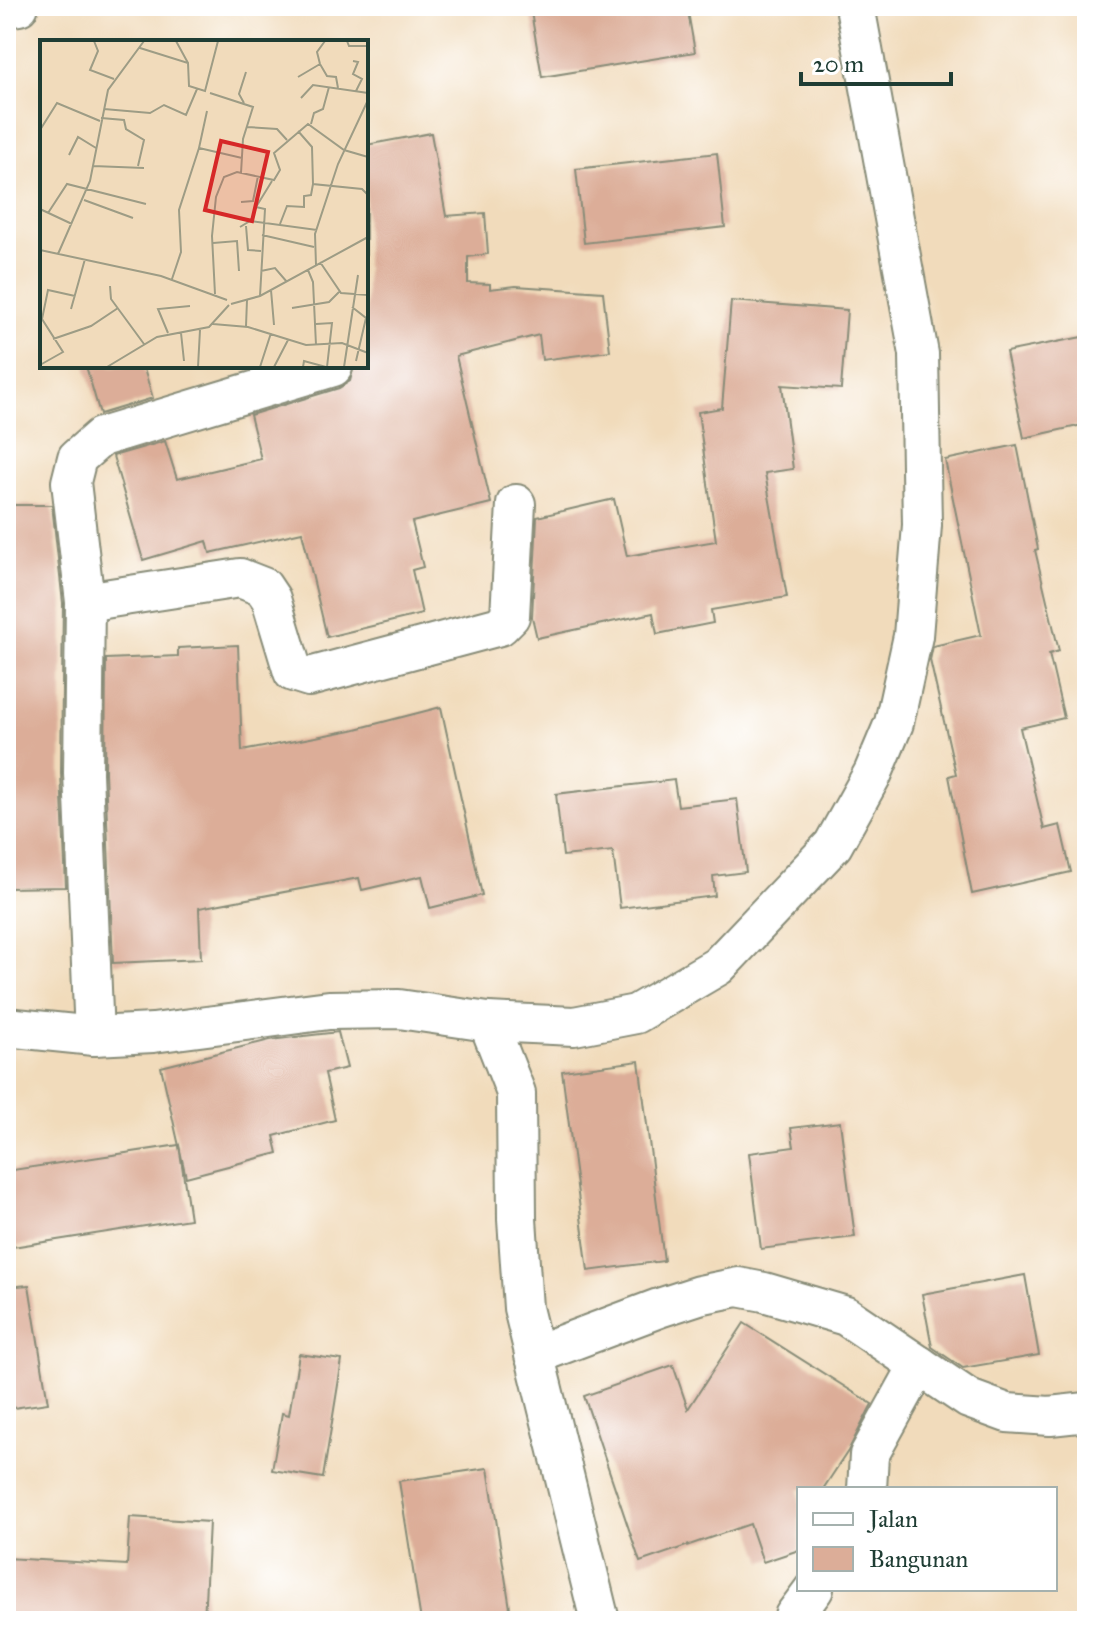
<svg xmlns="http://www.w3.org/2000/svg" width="1093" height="1627" viewBox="0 0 1093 1627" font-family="'IM FELL Great Primer',serif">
<rect width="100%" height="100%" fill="#fff"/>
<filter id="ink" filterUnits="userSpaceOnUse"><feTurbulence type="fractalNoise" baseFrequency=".0125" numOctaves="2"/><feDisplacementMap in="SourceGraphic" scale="16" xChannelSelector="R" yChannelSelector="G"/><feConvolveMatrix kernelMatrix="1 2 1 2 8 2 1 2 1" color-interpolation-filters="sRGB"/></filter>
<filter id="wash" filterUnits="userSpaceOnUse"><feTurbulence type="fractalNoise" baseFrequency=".006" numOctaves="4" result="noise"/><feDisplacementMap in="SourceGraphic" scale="32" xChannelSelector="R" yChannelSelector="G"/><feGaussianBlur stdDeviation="1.8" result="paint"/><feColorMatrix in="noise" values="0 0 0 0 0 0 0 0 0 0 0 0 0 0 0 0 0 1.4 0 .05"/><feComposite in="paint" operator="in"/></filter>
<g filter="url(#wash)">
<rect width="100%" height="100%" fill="#f1dbbb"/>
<g id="blocks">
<!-- building -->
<g fill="#dcad98">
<path d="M530,6H687L695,52L542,77Z"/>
<path d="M431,133L446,216L485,213L488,254L468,257V283L490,284V289L516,286L603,292L610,351L542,360L539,335L456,356L491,503L412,522L423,567L412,570L422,614L327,637L302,532L210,553L207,541L143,560L113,456L165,441L177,479L261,459L250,415L339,388L350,381L354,366H366V145Z"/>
<path d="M717,153L725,227L584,243L576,169Z"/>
<path d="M731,301L847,310L841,389L782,385L793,469L765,473L787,597L711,610L713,623L657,634L653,613L537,638L532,617L537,517L614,499L627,556L716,541L698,412L722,408Z"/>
<path d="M1087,336V424L1024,438L1006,352Z"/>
<path d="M86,366H143L153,398L100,414Z"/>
<path d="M1017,445L1038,549L1035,550L1059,651L1049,654L1064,718L1020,728L1044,829L1060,825L1071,872L972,894L949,776L956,774L930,660L933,646L981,635L945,460Z"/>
<path d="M6,505H52L63,603L61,773L66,887L6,888Z"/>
<path d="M238,645L242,751L352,730L441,707L482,895L430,908L422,876L362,890L359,878L199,908L201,959L113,963L105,773L106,659L178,656V648Z"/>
<path d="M674,780L678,806L737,799L746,872L713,876L715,896L620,908L613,851L563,856L556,794Z"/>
<path d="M338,1032L347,1068L325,1073L335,1120L274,1136L278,1153L186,1177L161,1067L270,1040Z"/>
<path d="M639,1061L664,1261L588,1271L562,1071Z"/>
<path d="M840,1122L855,1237L761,1249L749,1153L794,1147L791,1128Z"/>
<path d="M179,1145L190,1219L6,1248V1171Z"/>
<path d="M1025,1275L1039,1355L963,1368L932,1347L922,1294Z"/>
<path d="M29,1285L48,1403L6,1409V1287Z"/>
<path d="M744,1323L872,1404L848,1451L823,1489H799V1550L763,1562L750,1524L640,1562L584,1396L673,1365L688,1409Z"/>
<path d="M299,1354L342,1360L323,1478L272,1470L282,1413L289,1415Z"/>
<path d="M488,1468L512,1621H421L399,1481Z"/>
<path d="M130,1517L209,1522L204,1621H6V1558L127,1565Z"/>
</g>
</g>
</g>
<g filter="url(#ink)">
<use href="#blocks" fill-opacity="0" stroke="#888c78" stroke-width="2"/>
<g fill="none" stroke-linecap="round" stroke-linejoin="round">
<!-- minor casing -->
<g stroke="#888c78" stroke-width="42">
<g id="minor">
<path d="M6,8L19,6"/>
<path d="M85,602L240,578L263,587L271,599L293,672L309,677L500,626L510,616L516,504"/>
<path d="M488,1022L516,1093L517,1219L523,1308L600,1621"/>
<path d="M6,1027L94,1036L153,1033L329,1010L399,1009L488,1022L574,1026L636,1014L718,966L833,845L873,773L894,723L913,636L922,525L919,354L855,6"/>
<path d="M94,1036L83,773L85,602L71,482L77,458L101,437L333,367"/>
<path d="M534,1355L659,1308L699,1295L738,1287L764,1292L846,1316L969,1399L1007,1413L1050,1416L1087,1412"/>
<path d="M867,1489L869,1455L919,1365"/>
<path d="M794,1616L814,1589"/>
</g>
</g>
<!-- minor -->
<use href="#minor" stroke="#fff" stroke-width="38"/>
</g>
</g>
<!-- overview -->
<g transform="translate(40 40)">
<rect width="328" height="328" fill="#f1dbbb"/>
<path fill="none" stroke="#9d9c85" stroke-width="2" d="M54,1L58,11L50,30L74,39M136,1L148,23M307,1L309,6H328M100,8L148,23L149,46L165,51L178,1M313,21L318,22L313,34L322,39L316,51M280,24L277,12L285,1M258,37L280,24L287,36L296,37L298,48M170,53L213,67L203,99L201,133M261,58L273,45L328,53M204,63L199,54L206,32M64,69L110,73L124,65L146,75L157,49M167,71L159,108L202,118M61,78L84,80L86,89L104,100L98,126M271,84L274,73L283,69L289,47M207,87L237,89L247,100M0,90L17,63L60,81M258,91L272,107L273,144L322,149L328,155M29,115L38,97L56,108M53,126L104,128M44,160L93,178M201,162L213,161L218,136M0,169L32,184M8,173L27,144L106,164M240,184L247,166L264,167V156L271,155L273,144M206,186L208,210L221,211M200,187L210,181L277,190M222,195L274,207M173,203L197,201L199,231M0,210L121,236L187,260M18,214L50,141L68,50L104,1M280,222L301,253L328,255M276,225L275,194L298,124L328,60M268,230L273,242L276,305M221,231L235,228L247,242M132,239L141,212L139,170L159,108M70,246L71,259L104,304M231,250L234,285M175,254L172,196L176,157L184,137L197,132L234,140L240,130L234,113L268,84L304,110L328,117M220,256L225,169L216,167L232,141M191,264L220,256L328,197M312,267L326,278L316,321M252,268L289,262L299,252M31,269L45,219M173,284L208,287L266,305L302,303L328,313M276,284L292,283L287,327M206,286L207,260M128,293L118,269L150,266M141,293L144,321M13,299L51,286L78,268M0,325L23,312L2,279L8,250L35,256M67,327L117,297L169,287L189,265M158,327L160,290M220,327L231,293M234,327L248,300M263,327L264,321L286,327M304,327L318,235"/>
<path fill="#d62828" fill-opacity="0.15" stroke="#d62828" stroke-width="4" d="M181,101L228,112L212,181L165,170Z"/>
<rect width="328" height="328" fill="none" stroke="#1f3d34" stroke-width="4"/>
</g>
<!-- margin -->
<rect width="1093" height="1627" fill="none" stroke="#fff" stroke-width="32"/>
<!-- legend -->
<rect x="797" y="1487" width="260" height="104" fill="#ffffff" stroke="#a5b1ae" stroke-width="2"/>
<rect x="813" y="1513" width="40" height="12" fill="#ffffff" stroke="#a5b1ae" stroke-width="2"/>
<text x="869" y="1527" font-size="24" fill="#1f3d34">Jalan</text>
<rect x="813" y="1547" width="40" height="24" fill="#dcad98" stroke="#a5b1ae" stroke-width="2"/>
<text x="869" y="1567" font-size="24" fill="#1f3d34">Bangunan</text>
<!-- scale -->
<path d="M801 72v12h150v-12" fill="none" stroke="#1f3d34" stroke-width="4"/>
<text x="813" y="72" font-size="24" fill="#1f3d34" stroke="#ffffff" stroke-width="6" paint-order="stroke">20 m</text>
</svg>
